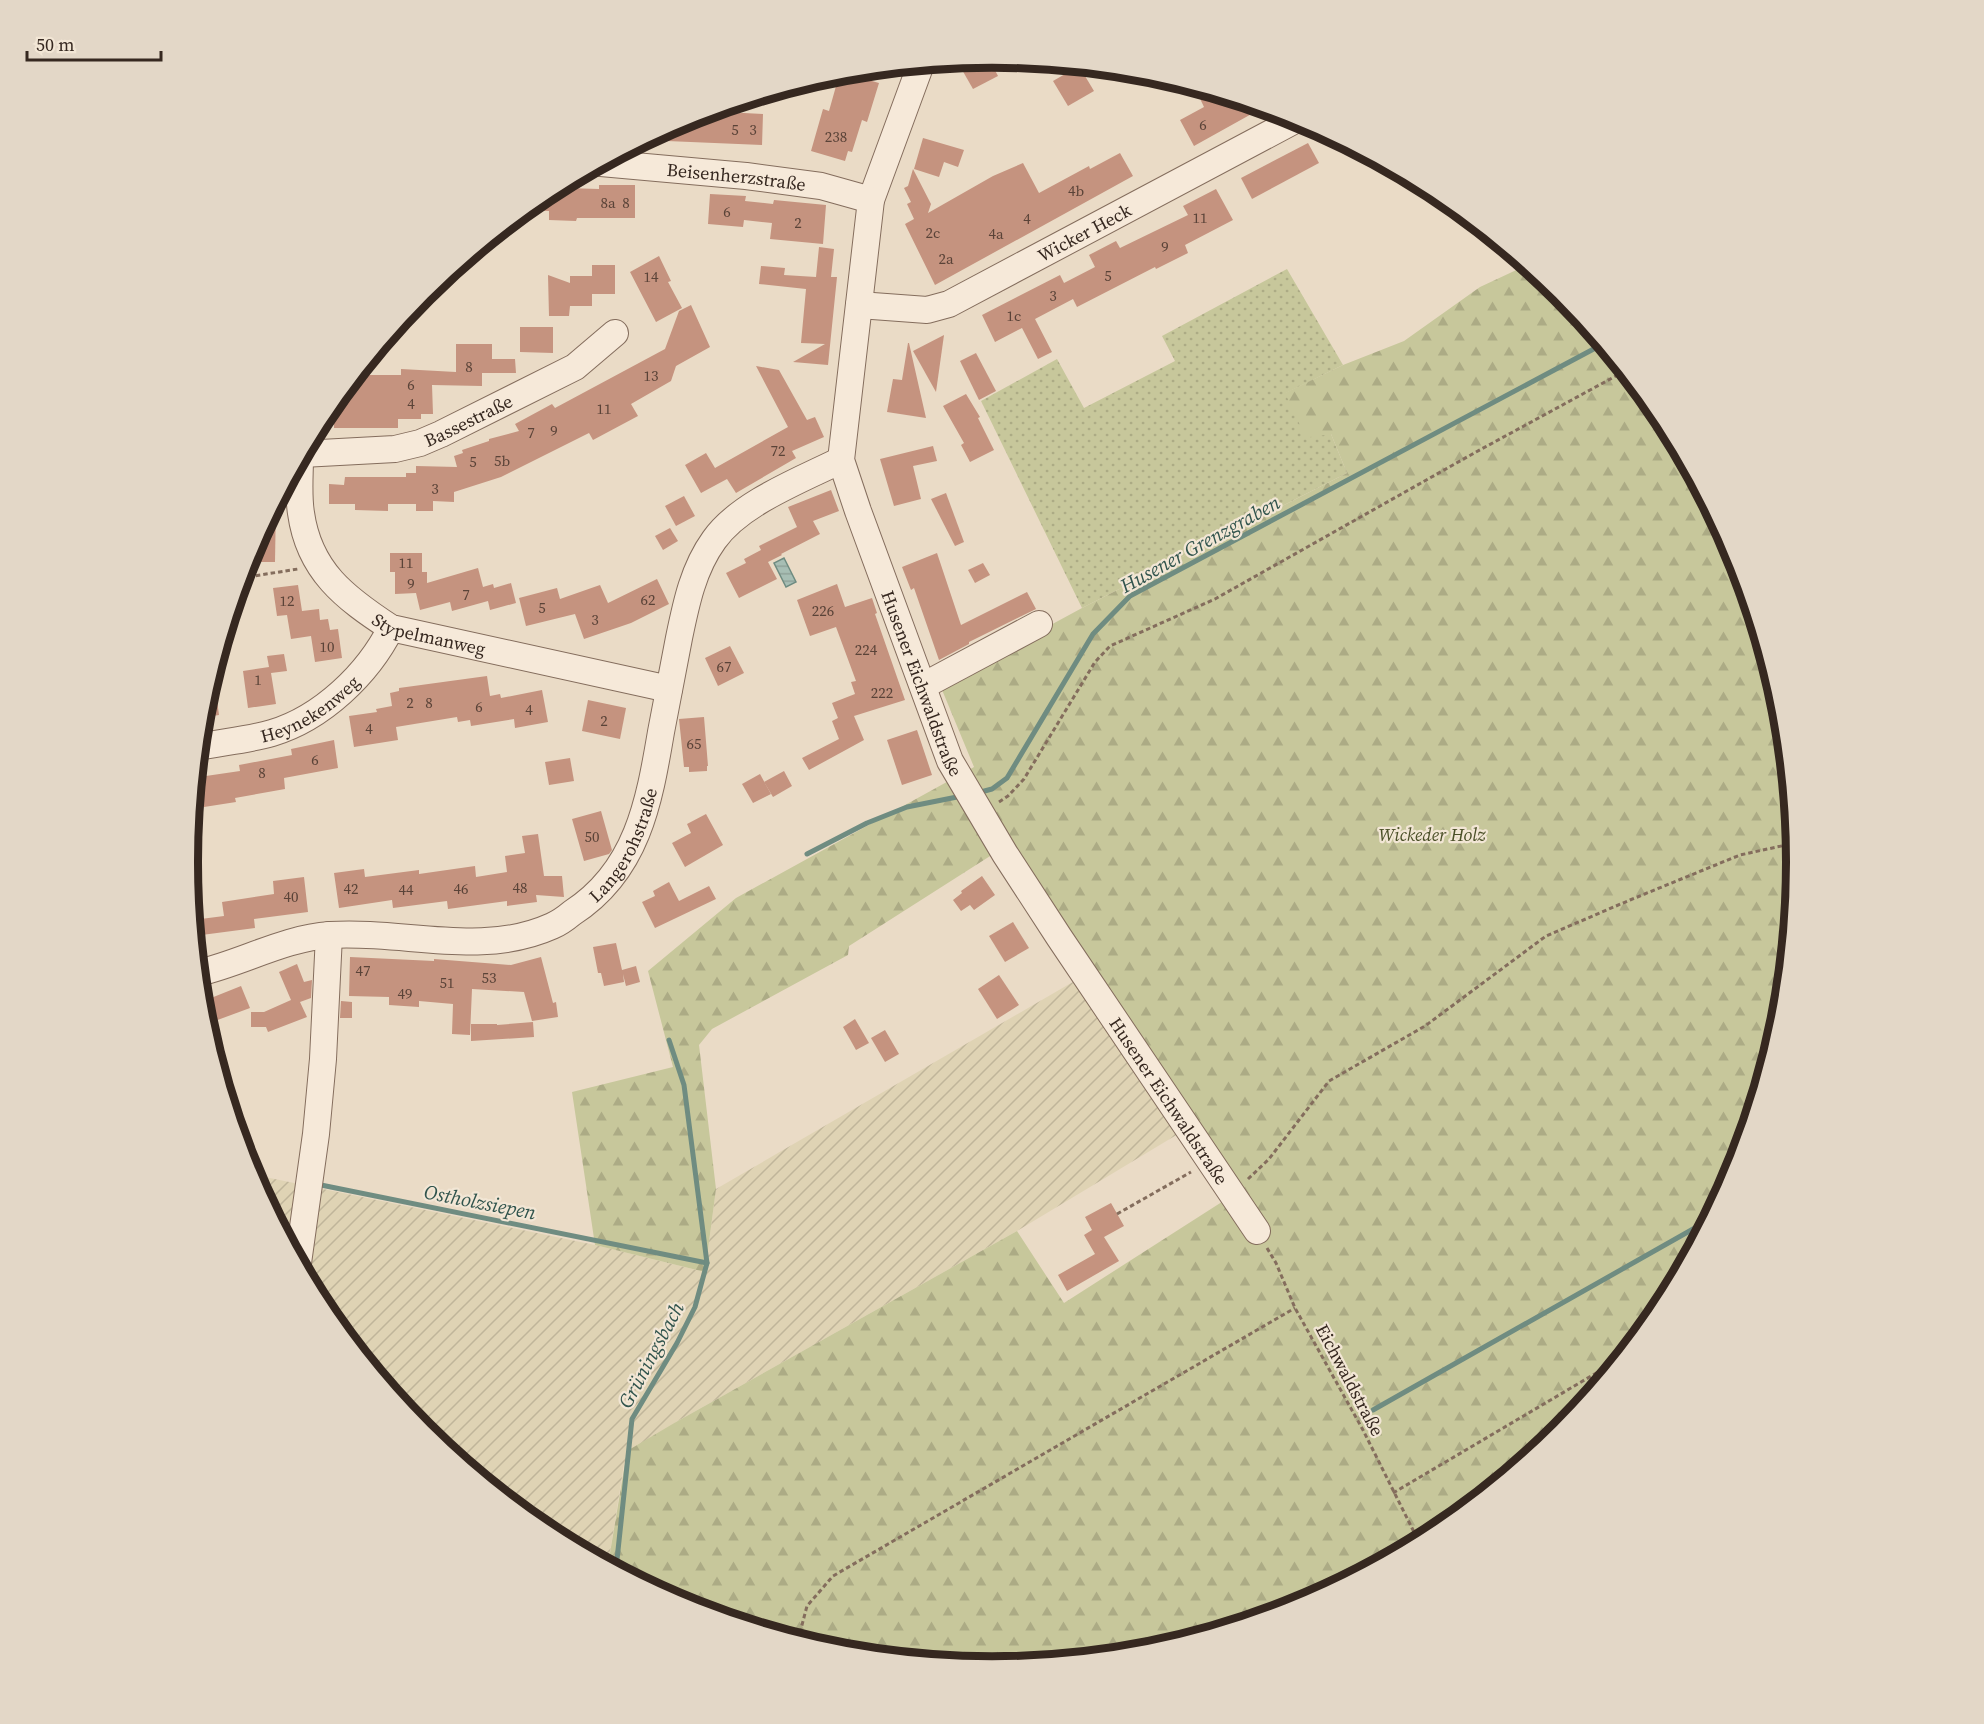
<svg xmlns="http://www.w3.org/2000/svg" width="1984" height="1724" viewBox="0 0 1984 1724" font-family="'Source Serif 4',serif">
<defs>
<pattern id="farmland-furrows" width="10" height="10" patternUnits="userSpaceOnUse" patternTransform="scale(1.5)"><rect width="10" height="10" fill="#dfd3b4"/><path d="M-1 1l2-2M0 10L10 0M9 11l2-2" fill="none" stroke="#c0b59a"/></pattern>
<pattern id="grass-dots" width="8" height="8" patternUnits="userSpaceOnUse" patternTransform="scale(1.5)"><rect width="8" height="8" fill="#c7c79b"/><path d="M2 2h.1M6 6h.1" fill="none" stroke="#acab85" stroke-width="1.8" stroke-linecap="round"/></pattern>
<pattern id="forest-firs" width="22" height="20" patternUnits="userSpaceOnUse" patternTransform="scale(1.5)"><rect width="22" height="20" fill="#c7c79b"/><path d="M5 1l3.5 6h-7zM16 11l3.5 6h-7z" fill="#acab85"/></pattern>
<pattern id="water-rules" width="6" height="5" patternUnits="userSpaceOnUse" patternTransform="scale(1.5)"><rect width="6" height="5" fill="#a7beb4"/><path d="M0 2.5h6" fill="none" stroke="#90a39a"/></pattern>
</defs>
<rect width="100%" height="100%" fill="#eadbc6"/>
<!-- farmland -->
<path fill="url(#farmland-furrows)" d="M1090,972L1193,1125L1017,1231L676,1422L624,1464L608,1565L544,1531L423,1431L322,1309L250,1174L595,1245L705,1272L716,1189Z"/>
<!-- grass -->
<path fill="url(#grass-dots)" d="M1287,269L1343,365L1286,393L1331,434L1347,473L1082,608L981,401L1057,359L1084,408L1175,361L1162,336Z"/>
<!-- forest -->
<path fill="url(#forest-firs)" d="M1527,265L1561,293L1662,415L1736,554L1782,705L1797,862L1781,1019L1736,1170L1661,1310L1561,1431L1439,1532L1300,1606L1149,1652L992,1667L835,1651L684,1606L608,1565L627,1451L676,1422L1017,1231L1064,1303L1239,1191L1009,844L849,946L848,955L712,1029L699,1045L716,1189L705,1272L595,1245L572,1092L673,1067L648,971L736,898L974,767L940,685L1082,608L1347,473L1331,434L1306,438L1285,393L1343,365L1404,341L1480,287Z"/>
<!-- water -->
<path fill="url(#water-rules)" stroke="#6f8c81" stroke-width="1.5" d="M784,558L796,582L786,587L774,563Z"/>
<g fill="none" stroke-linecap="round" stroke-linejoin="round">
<!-- stream -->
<g stroke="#6f8c81" stroke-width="5">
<path d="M977,793L992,789L1007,778L1093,634L1130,596L1603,344"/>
<path d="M807,854L867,823L907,807L962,796"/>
<path d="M317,1186L321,1185L707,1263"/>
<path d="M1373,1410L1709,1220"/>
<path d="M616,1569L632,1419L677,1343L695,1307L707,1263L684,1085L669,1040"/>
</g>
</g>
<!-- building -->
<g fill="#c5937f">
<path d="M988,57L998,76L973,89L957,61Z"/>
<path d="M1079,66L1094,91L1068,106L1053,81Z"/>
<path d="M840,72L879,83L867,122L862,120L852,152L848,151L845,161L811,151L823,109L829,111Z"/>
<path d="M1194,86L1227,96L1264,107L1194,146L1180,120L1204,107Z"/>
<path d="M744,113L763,114L762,145L643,140L684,118L699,114Z"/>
<path d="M923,138L964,150L958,167L944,162L939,177L914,169Z"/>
<path d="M1308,143L1319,163L1252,199L1241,178Z"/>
<path d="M1120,153L1133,176L935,285L905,224L914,219L907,204L911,202L904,188L908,186L913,169L931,204L928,213L993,176L1023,163L1039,193L1089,166L1090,169Z"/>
<path d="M599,185H635V218H577L576,221L549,220V211L523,210L545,193L558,186H566V188L599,189Z"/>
<path d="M1216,189L1233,220L1185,245L1188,253L1156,269L1155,267L1077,307L1073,299L1035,319L1052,352L1038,359L1022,328L995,342L982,315L1060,275L1064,283L1095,267L1089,255L1116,241L1120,248L1188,215L1183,206Z"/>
<path d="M710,194L746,196L745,201L773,204L774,200L826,205L823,244L770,239L772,223L744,220L743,227L708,224Z"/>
<path d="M819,247L834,249L831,277H837L828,365L793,362L825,344L801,343L806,289L759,284L761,266L785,268L784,275L816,277Z"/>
<path d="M659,256L671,281L668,282L682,308L656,322L630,272Z"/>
<path d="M592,265H615V294H592V306H570L569,316H549L548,275L570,283V276H592Z"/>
<path d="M691,305L710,347L676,366L671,381L631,404L638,416L593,440L589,433L501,477L454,492V502L433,501V511H416V504H388V511L355,510V504H329V484L344,485L345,477H406V473H416V466L457,467L454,456L463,453L462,450L489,441V439L519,431L515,424L552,404L555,408L665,349L679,311Z"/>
<path d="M520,327H553V353L520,352Z"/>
<path d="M944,335L936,392L913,351Z"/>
<path d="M908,343H909L926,418L887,412L893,379L902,380Z"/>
<path d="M456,344H492V359H515L516,373H482V386L432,385L433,414H421V419H398V428H334V401L369,359L368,375H401V369L456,372Z"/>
<path d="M976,353L996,391L979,400L960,361Z"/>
<path d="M756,366L779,370L807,420L815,417L824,437L792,451L796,458L736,493L727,479L701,493L685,465L706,453L715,468L788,427Z"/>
<path d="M966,394L980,417L978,418L994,450L970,462L961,445L964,443L943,406Z"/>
<path d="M933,446L937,461L913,466L921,499L894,506L880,459Z"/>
<path d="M831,490L839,511L813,521L820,534L781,554L782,555L768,562L777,579L739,598L726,573L746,563L744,559L761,550L759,546L797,527L788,507Z"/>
<path d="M946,493L964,542L955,546L931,499Z"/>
<path d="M684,496L695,516L676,526L665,506Z"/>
<path d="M276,502L275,562H246L248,554Z"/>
<path d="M670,528L678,541L663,550L655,536Z"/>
<path d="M390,553H422V572H427V583L478,568L483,587L493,584L494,588L511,583L516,603L490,610L488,601L452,611L450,602L420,610L416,593L395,594V572H390Z"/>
<path d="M937,553L961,625L1027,592L1036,609L969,642V644L939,660L914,588L911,590L902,567Z"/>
<path d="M983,563L990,575L975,583L968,570Z"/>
<path d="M657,579L669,604L631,623L584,639L575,614L526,626L519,598L557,588L560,599L600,585L608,603Z"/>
<path d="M837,584L845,607L872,598L877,613L875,614L905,700L854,716L864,740L809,770L802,758L839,739L832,721L838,718L832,703L855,694L851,682L856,681L836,627L810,636L797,600Z"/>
<path d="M298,585L302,611L319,609L320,620L328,619L330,630L338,629L342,658L315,662L311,636L291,639L287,615L277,616L273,588Z"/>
<path d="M730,646L744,673L718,686L705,658Z"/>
<path d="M284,654L287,671L271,673L276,704L248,708L243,671L269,667L267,656Z"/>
<path d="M213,670L219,715L201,718L203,705Z"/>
<path d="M487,676L490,696L500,694L501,698L542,690L548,722L515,728L514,719L471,726L470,720L458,722L457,717L396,727L398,740L354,747L349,716L377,712L376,709L392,706L390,693L399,691V688Z"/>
<path d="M588,700L626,708L620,739L582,731Z"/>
<path d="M704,717L708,766H707V771L689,772V767H684L679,719Z"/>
<path d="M917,730L932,775L902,785L887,740Z"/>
<path d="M334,740L338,768L284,778L285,789L235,798L236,802L204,807L199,777L240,771L239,765L292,755L291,749Z"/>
<path d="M570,758L574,781L549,785L545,762Z"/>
<path d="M784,771L792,786L773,797L764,782Z"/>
<path d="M760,774L771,794L753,803L742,784Z"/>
<path d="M601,811L612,850L609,854L584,861L572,819Z"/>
<path d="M706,814L723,845L685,867L672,843L691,833L687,824Z"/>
<path d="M538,834L544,876H562L564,897L536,895L537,902L507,906V901L448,909L447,901L393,908L392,900L339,908L334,873L364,869L365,877L419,870V874L475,866L476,877L507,872L505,856L525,853L522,836Z"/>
<path d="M982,876L995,895L974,910L970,905L961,911L953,900L962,893L961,891Z"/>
<path d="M304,877L308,912L254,919L255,928L194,936L193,920L224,916L222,902L274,894L273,881Z"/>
<path d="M669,882L679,901L709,886L716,899L655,928L642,902L655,896L653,891Z"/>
<path d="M1013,922L1029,948L1005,962L989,936Z"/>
<path d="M616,943L622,970L636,966L640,982L626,986L623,974L624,982L604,986L601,973H598L593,947Z"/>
<path d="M350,957L434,961V959L511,965L541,957L553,1003L556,1002L558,1017L532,1021L524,992L472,989L470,1035L452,1034L453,1004L419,1001V1007L389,1005V997L349,996Z"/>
<path d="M297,964L304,982L312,980L311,998L300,1002L307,1017L268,1032L266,1027H251V1012H264L291,1000L279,972Z"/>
<path d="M999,975L1019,1005L997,1019L978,989Z"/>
<path d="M241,986L250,1008L204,1025L201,1002Z"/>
<path d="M341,1001L352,1002V1018H340Z"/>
<path d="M855,1019L869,1043L856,1050L843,1027Z"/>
<path d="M533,1022L534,1037L471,1041V1024H497V1025Z"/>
<path d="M885,1030L899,1054L885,1062L871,1038Z"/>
<path d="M1111,1203L1124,1226L1104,1237L1119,1261L1067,1291L1058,1275L1095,1254L1084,1235L1092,1230L1085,1217Z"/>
</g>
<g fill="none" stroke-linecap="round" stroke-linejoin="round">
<!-- minor casing -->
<g stroke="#846d5d" stroke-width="28">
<g id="minor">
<path id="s1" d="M921,64L871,200L841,460L858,511L950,761L1005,854L1059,937L1257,1231"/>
<path id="s2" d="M601,163L746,176L821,186L871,200"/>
<path id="s3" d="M859,305L927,310L949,304L1299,118"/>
<path id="s4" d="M302,454L395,449L420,443L441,434L575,367L615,333"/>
<path id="s5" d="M300,457C300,475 298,495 301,513C309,571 345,598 391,628L669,689"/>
<path d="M923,686L1039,624"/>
<path id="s6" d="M198,747C222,742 248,740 272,733C322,718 368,674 391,628"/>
<path id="s7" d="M198,973C242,963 284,938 330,935C404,930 481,958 552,926C559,923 566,918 572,913C637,871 649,803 661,732C667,700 673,669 679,638C686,604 693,569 714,540C740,503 801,480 841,460"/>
<path d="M298,1263L316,1134L323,1059L329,935"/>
</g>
</g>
<!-- path -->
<g stroke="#846d5d" stroke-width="3" stroke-dasharray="4.5 3" stroke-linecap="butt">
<path d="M241,578L298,569"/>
<path d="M999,802L1008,796L1024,779L1095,662L1110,646L1215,599L1476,452L1625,371"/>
<path d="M1248,1179L1269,1159L1329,1081L1425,1026L1546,936L1630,900L1740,855L1795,843"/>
<path d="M1117,1214L1191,1172"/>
<path d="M1267,1248L1276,1263L1295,1308L1363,1430L1419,1542"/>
<path d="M1393,1493L1620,1359"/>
<path d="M798,1640L807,1606L833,1576L1295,1308"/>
</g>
<!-- minor -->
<use href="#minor" stroke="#f6e9d9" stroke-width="26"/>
</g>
<g text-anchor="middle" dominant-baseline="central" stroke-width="4.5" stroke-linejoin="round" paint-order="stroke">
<!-- number labels -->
<g font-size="15" fill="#5a4338">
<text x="1203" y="124">6</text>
<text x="735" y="129">5</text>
<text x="753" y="129">3</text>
<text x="836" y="136">238</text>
<text x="1076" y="190">4b</text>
<text x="608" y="202">8a</text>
<text x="626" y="202">8</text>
<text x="727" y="211">6</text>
<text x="1200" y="217">11</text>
<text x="1027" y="218">4</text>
<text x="798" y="222">2</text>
<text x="933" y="232">2c</text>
<text x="996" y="233">4a</text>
<text x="1165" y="246">9</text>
<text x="946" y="258">2a</text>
<text x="1108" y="275">5</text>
<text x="651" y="276">14</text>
<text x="1053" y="295">3</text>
<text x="1014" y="315">1c</text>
<text x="469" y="366">8</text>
<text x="651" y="375">13</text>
<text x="411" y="384">6</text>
<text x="411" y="403">4</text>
<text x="604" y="408">11</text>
<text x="554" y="430">9</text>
<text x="531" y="432">7</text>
<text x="778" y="450">72</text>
<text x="502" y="460">5b</text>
<text x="473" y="461">5</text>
<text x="435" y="488">3</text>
<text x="406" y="562">11</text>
<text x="411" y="583">9</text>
<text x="466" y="594">7</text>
<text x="648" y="599">62</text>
<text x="287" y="600">12</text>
<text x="542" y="607">5</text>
<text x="823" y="610">226</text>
<text x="595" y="619">3</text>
<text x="327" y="646">10</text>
<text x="866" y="649">224</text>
<text x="724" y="666">67</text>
<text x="258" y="679">1</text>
<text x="882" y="692">222</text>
<text x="410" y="702">2</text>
<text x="429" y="702">8</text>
<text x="479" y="706">6</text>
<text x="529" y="709">4</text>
<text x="604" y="720">2</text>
<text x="369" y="728">4</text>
<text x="694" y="743">65</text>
<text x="315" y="759">6</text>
<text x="262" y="772">8</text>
<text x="592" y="836">50</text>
<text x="520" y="887">48</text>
<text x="351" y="888">42</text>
<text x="461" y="888">46</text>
<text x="406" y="889">44</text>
<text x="291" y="896">40</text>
<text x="363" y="970">47</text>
<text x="489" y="977">53</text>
<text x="447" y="982">51</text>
<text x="405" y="993">49</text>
</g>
<!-- street labels -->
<g font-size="18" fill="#362820" stroke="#f2e6d5">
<text stroke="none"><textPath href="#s2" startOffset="136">Beisenherzstraße</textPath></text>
<text stroke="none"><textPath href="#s3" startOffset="244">Wicker Heck</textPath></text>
<text stroke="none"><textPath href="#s4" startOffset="172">Bassestraße</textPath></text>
<text stroke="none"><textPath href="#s5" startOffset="246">Stypelmanweg</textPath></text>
<text stroke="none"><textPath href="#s1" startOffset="644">Husener Eichwaldstraße</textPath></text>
<text stroke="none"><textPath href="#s6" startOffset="120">Heynekenweg</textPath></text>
<text stroke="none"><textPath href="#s7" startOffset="474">Langerohstraße</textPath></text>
<text stroke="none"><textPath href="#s1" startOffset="1131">Husener Eichwaldstraße</textPath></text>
<text transform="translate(1350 1380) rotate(62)">Eichwaldstraße</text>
</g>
<!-- park labels -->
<g font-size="18" font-style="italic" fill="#4b5028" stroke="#f2e6d5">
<text x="1432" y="834">Wickeder Holz</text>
</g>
<!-- water labels -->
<g font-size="20" font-style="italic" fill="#31544d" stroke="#f2e6d5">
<text transform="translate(1200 544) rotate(-29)">Husener Grenzgraben</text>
<text transform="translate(480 1202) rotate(11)">Ostholzsiepen</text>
<text transform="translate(651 1355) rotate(-62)">Grüningsbach</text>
</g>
</g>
<!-- crop -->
<path d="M0 0H1984V1724H0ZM198 862a794 794 0 1 1 1588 0a794 794 0 1 1-1588 0Z" fill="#e3d7c7" fill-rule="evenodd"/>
<path fill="none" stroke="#362820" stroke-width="8" d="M198 862a794 794 0 1 1 1588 0a794 794 0 1 1-1588 0Z"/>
<!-- scale -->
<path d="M27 51v9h134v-9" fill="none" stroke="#362820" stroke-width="3"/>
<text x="36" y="51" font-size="18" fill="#362820" stroke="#f2e6d5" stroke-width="4.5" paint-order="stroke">50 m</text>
</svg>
